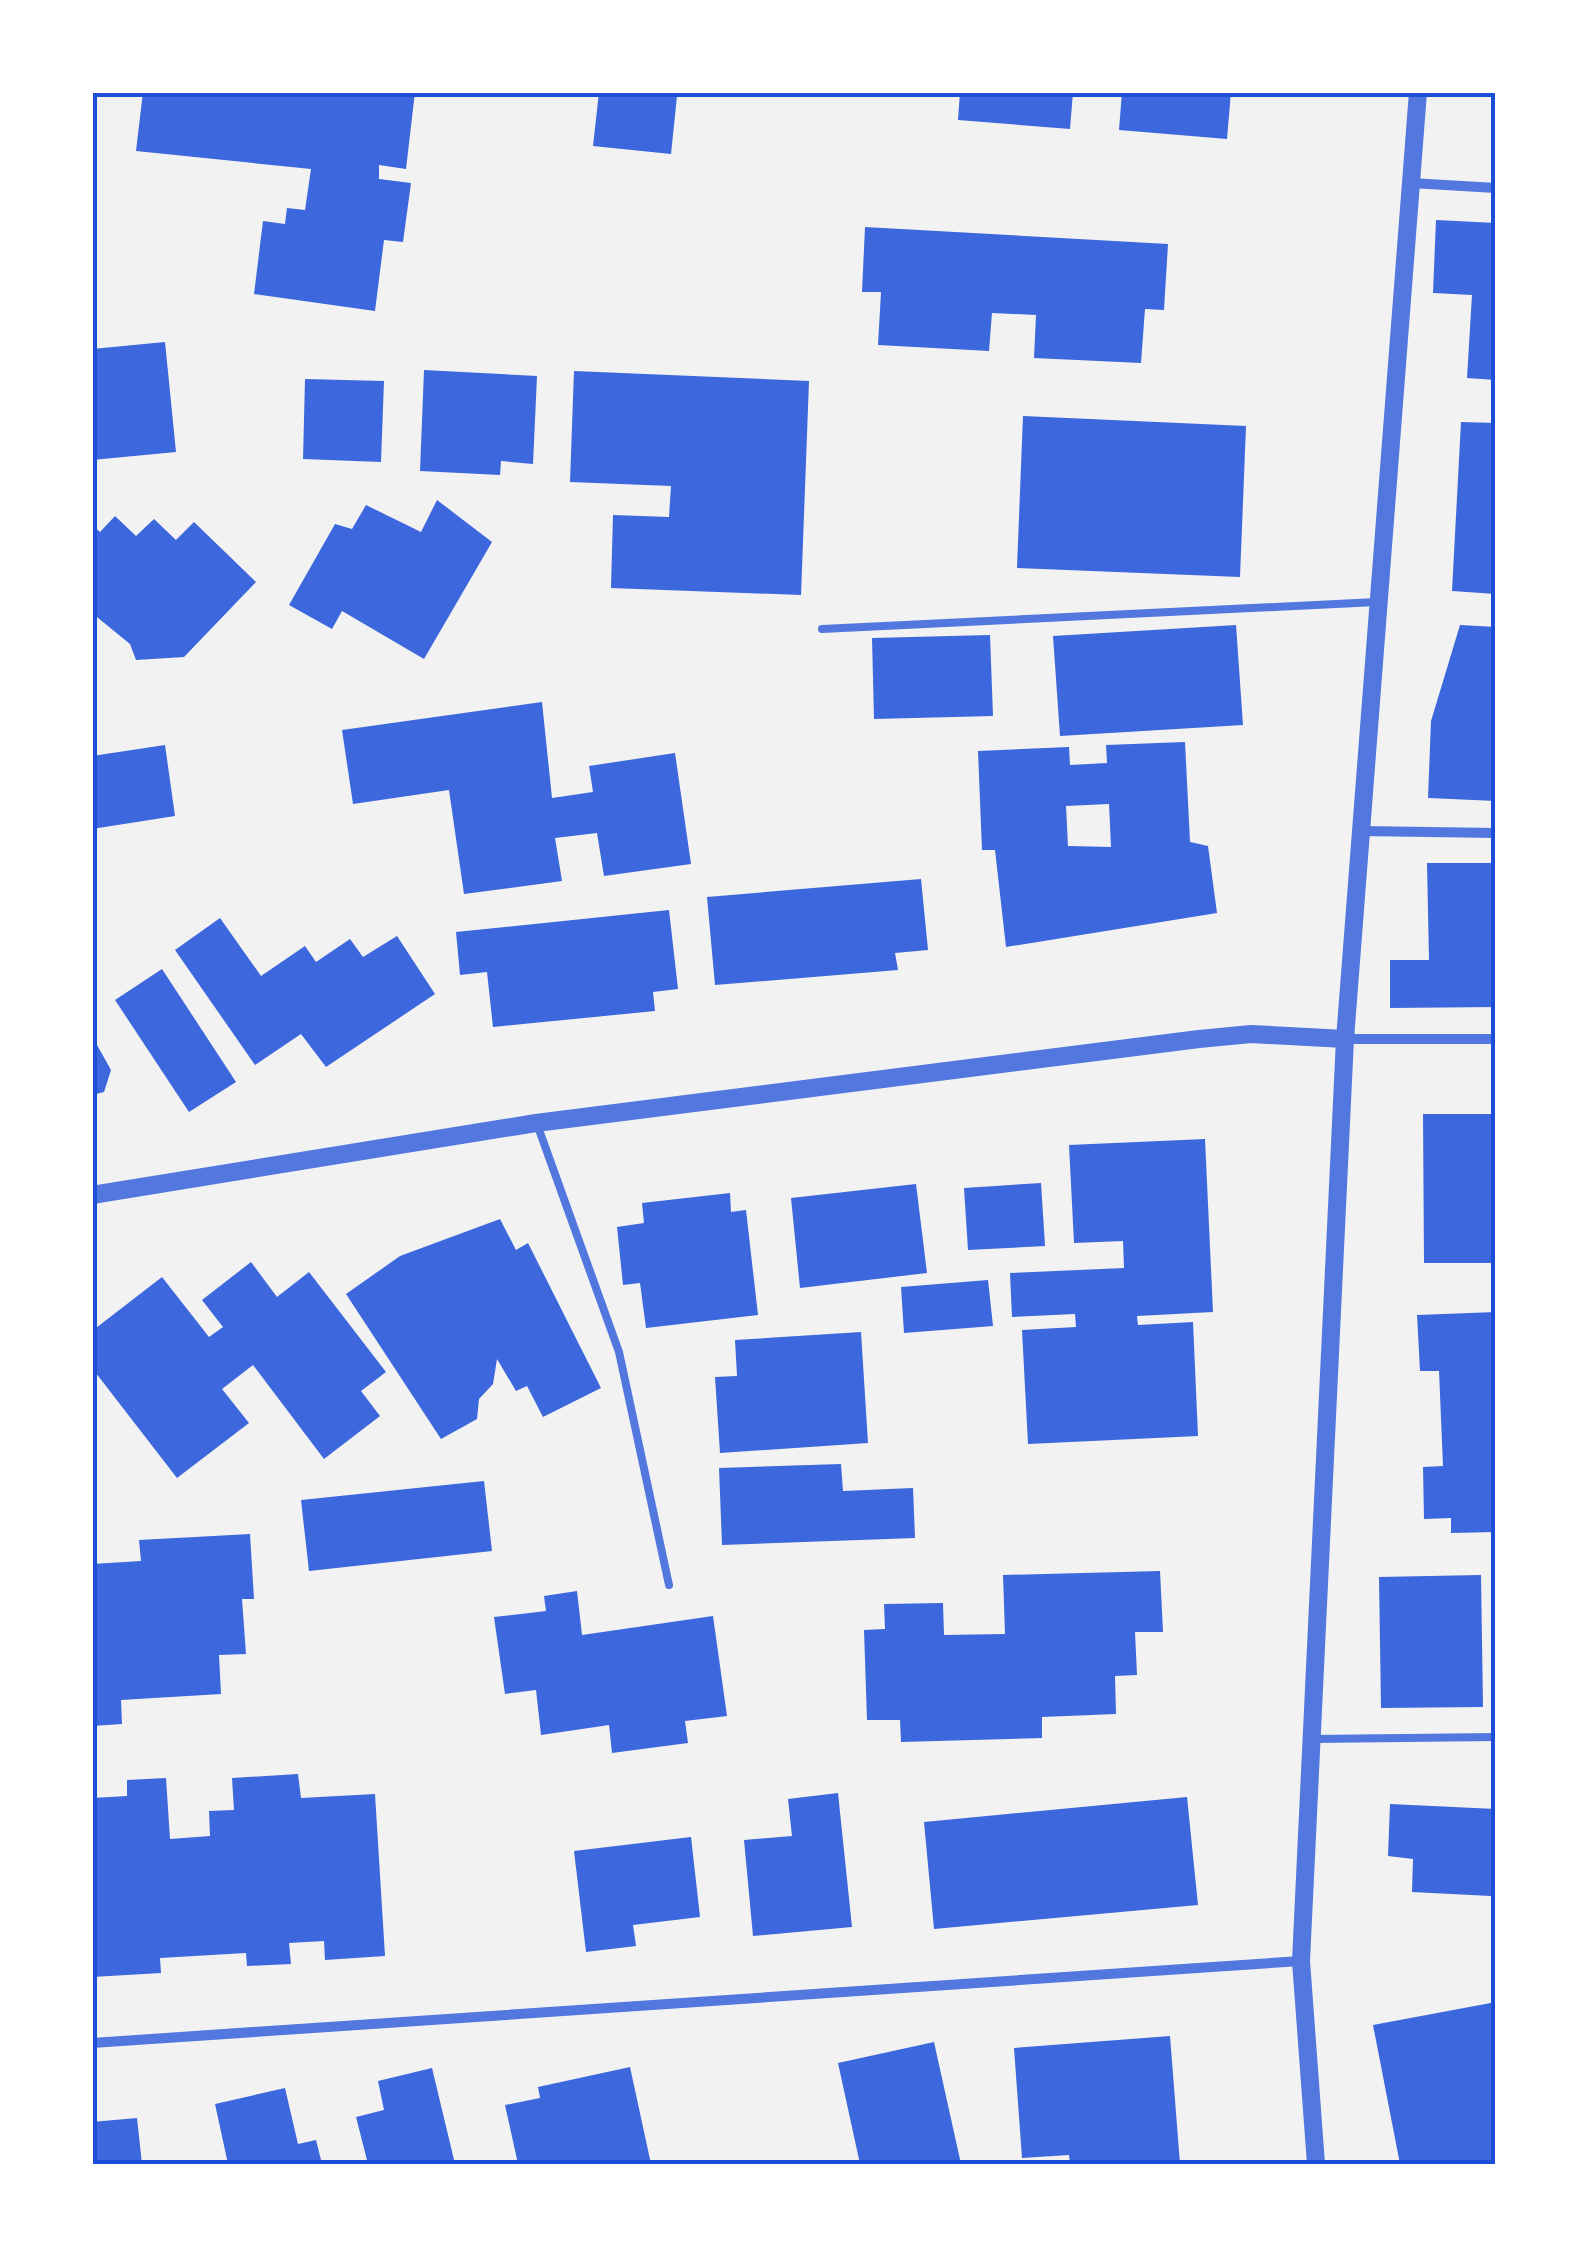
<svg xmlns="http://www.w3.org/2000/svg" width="1588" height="2257" viewBox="0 0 1588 2257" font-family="'Work Sans',sans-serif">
<rect width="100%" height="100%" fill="#f2f2f2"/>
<!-- building -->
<g fill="#3d67dc" fill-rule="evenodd">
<path d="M143,92H415L406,169L379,165V179L411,183L403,242L384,240L375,311L254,294L263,221L285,224L287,208L305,210L311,169L136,151Z"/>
<path d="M599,92L677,96L671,154L593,146Z"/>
<path d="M960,92H1073L1070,129L958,120Z"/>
<path d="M1122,92H1231L1227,139L1119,130Z"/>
<path d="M1436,220L1496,223V380L1467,378L1472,295L1433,293Z"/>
<path d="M865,227L1168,244L1164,310L1145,309L1141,363L1034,358L1036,315L992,313L989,351L878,345L881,292H862Z"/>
<path d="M165,342L176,452L92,460V349Z"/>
<path d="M424,370L537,376L533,464L501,461L500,475L420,471Z"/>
<path d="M574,371L809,381L801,595L611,588L613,515L669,517L671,486L570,482Z"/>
<path d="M305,379L384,381L381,462L303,459Z"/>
<path d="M1023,416L1246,426L1240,577L1017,568Z"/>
<path d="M1461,422L1496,423V594L1452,591Z"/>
<path d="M437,500L492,542L424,659L342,611L332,629L289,605L335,524L352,529L366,505L421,532Z"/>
<path d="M115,516L136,536L154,519L176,540L194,522L256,582L184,657L136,660L130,644L92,613V525L100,532Z"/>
<path d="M1236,625L1243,725L1060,736L1053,636Z"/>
<path d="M1460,625L1496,627V801L1428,798L1431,721Z"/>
<path d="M990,635L993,716L874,719L872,638Z"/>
<path d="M542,702L552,798L593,792L589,766L675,753L691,864L604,876L597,833L555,838L562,881L464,894L449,790L353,804L342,730Z"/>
<path d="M1185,742L1190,842L1208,846L1217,913L1006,947L995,850H982L978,751L1069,747L1070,765L1107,763L1106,745ZM1109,804L1111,847L1068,846L1066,806Z"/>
<path d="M165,745L175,816L92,829V756Z"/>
<path d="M1427,863H1496V1007L1390,1008V960H1429Z"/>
<path d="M921,879L928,950L895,953L898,970L715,985L707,897Z"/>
<path d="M669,910L678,989L653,992L655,1011L493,1027L487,972L460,975L456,932Z"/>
<path d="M220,918L261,976L305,946L316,962L350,939L363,957L397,936L435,994L326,1067L301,1034L255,1065L175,950Z"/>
<path d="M162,969L236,1082L189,1112L115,1000Z"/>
<path d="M92,1036L111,1070L104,1092L92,1095Z"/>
<path d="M1423,1114H1496V1263H1424Z"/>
<path d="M1205,1139L1213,1312L1137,1316L1138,1325L1193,1322L1198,1436L1028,1444L1022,1330L1076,1327L1075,1314L1012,1317L1010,1273L1124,1268L1123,1241L1074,1243L1069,1145Z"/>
<path d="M1041,1183L1045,1246L968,1250L964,1188Z"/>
<path d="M916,1184L927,1273L800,1288L791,1198Z"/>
<path d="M730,1193L731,1212L746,1210L758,1315L646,1328L640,1283L623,1285L617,1227L644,1223L642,1203Z"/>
<path d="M500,1219L516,1250L528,1243L601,1388L543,1417L527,1386L516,1391L497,1359L493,1384L479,1399L477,1419L441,1439L346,1294L400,1256Z"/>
<path d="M251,1262L277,1297L309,1272L386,1372L361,1391L380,1416L324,1459L253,1365L222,1389L249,1423L177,1478L92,1368V1331L162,1277L209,1337L223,1327L202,1300Z"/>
<path d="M988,1280L993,1326L904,1333L901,1287Z"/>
<path d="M1496,1312V1532L1451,1533V1518L1424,1519L1423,1467L1443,1466L1439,1371H1420L1417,1315Z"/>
<path d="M861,1332L868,1443L720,1453L715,1377L737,1376L735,1340Z"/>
<path d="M841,1464L843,1491L913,1488L915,1538L722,1545L719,1468Z"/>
<path d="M484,1481L492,1551L309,1571L301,1500Z"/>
<path d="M250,1534L254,1599H242L246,1654L219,1655L221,1694L121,1700L122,1724L92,1726V1564L141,1561L139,1540Z"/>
<path d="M1160,1571L1163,1632H1135L1137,1675L1115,1676L1116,1714L1042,1717V1738L901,1742L900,1720H867L864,1630L885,1629L884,1604L943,1603L944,1635L1005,1634L1003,1575Z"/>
<path d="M1481,1575L1483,1707L1381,1708L1379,1577Z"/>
<path d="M577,1591L582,1635L713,1616L727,1716L685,1721L688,1743L612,1753L609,1725L541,1735L536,1690L505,1694L494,1617L546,1611L544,1596Z"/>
<path d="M298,1774L301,1798L375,1794L385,1956L325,1960L324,1941L289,1943L291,1964L247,1966L246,1953L160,1958L161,1973L92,1977V1798L127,1796V1780L166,1778L170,1839L210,1836L209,1811L234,1810L232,1778Z"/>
<path d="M838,1793L852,1927L753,1936L744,1840L792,1836L788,1799Z"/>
<path d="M1187,1797L1198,1905L934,1929L924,1822Z"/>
<path d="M1390,1804L1496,1809V1880H1491V1896L1412,1892L1413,1859L1388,1856Z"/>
<path d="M691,1837L700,1917L633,1925L636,1946L586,1952L574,1851Z"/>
<path d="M1496,2002V2164H1400L1373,2025Z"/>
<path d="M1170,2036L1180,2164H1070L1069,2155L1022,2158L1014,2048Z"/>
<path d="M934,2042L961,2164H860L838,2063Z"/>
<path d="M630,2067L651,2164H518L505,2105L540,2098L538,2087Z"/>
<path d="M432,2068L455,2164H368L356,2117L384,2110L378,2081Z"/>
<path d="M285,2088L298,2144L316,2140L322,2164H228L215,2104Z"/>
<path d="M137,2118L142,2164H92V2122Z"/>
</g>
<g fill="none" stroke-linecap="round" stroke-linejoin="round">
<!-- service -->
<g stroke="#5277de" stroke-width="8">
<path d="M822,629L1377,602"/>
<path d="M537,1124L619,1352L669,1585"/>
<path d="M1312,1739L1496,1737"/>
</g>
<!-- minor -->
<g stroke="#5277de" stroke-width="10">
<path d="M1411,183L1496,188"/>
<path d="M1361,831L1496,833"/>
<path d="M1345,1039H1496"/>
<path d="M92,2043L1301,1961"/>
</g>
<!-- tertiary -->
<g stroke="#5277de" stroke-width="18">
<path d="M92,1195L536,1123L1199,1039L1251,1034L1345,1039"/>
<path d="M1316,2164L1301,1961L1345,1039L1418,92"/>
</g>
</g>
<!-- border -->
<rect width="1588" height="2257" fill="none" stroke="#ffffff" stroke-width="190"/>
<rect x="95" y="95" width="1398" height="2067" fill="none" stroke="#1d4ed8" stroke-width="4"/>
</svg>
